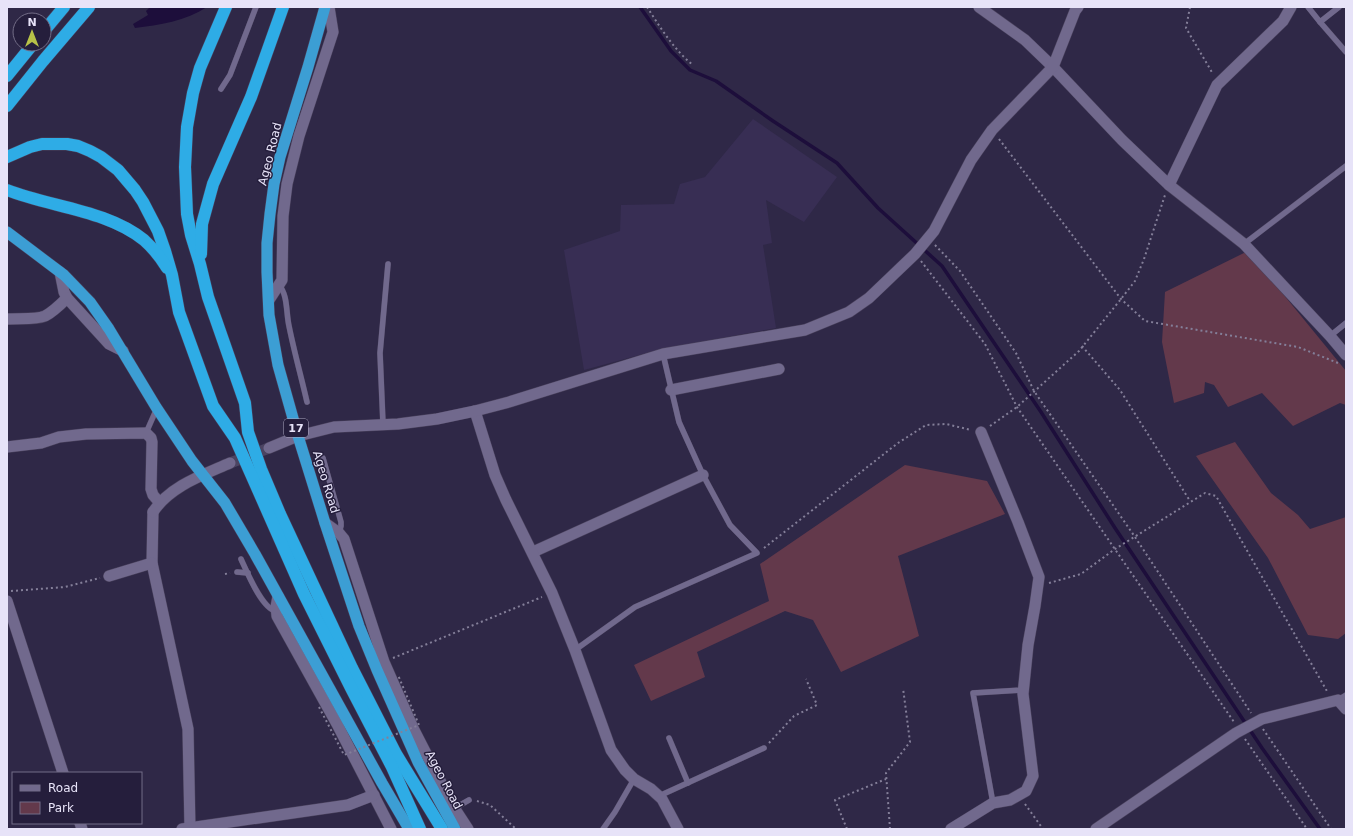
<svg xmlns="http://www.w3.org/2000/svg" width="1353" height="836" font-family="'DejaVu Sans',sans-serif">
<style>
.built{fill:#382e54}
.green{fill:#63394b}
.water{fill:#1d0e3b}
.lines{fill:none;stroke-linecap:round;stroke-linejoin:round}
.stream{stroke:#1d0e3b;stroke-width:3.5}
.tertiary-tunnel{stroke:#4b4462;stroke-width:11;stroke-dasharray:11 5.5;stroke-linecap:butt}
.service-casing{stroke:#4a425d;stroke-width:6}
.minor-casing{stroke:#4a425d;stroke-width:12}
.tertiary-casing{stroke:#4a425d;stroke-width:12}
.trunk-casing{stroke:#4a425d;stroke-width:12}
.motorway-casing{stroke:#4a425d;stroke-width:13}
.path{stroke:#847f99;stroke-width:2;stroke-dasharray:2 3;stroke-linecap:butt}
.service{stroke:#71698d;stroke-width:5.5}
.minor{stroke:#71698d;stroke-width:11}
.tertiary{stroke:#71698d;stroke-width:11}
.trunk{stroke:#3c9ed4;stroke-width:11}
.motorway{stroke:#2eace6;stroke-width:12}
.path-bridge{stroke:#847f99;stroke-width:2;stroke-dasharray:2 3;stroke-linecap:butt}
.labels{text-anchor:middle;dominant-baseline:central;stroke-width:3;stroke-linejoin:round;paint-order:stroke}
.shield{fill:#251e3c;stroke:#ada8c0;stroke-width:1}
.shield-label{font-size:11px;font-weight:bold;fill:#e7e3f8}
.street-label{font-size:12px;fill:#e7e3f8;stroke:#251e3c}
</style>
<rect width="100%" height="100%" fill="#2f2847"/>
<path class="built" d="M753 119 837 177 804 222 766 200 772 243 763 245 776 328 662 349 584 370 564 250 620 231 621 205 674 204 680 184 705 177Z"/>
<g class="green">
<path d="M1248 251 1346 371V405L1340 403 1293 426 1262 393 1228 407 1214 385 1205 382 1204 393 1174 403 1162 342 1165 292Z"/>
<path d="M1235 442 1271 493 1298 515 1310 529 1346 517V633L1338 639 1308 635 1268 558 1196 456Z"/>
<path d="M905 465 987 481 1005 514 898 556 919 636 841 672 813 620 785 611 697 652 705 677 651 701 634 665 769 601 760 564Z"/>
</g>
<path class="water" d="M150 7H207C186 21 159 25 135 28L133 24 148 15 146 11Z"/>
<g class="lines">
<path class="stream" d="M640 7 671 51 690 70 716 81 773 121 837 163 878 208 942 266 1041 412 1115 528 1262 748 1320 829"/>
<path class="tertiary-tunnel" d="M230 463 269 448"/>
<defs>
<g id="service">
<path d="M1308 7 1320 22 1339 7"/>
<path d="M1320 22 1346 52"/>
<path d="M221 89 230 75 256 7"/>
<path d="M1244 244 1346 166"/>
<path d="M279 285C288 295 286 313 289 326 294 351 301 376 307 402"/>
<path d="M1330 336 1346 323"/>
<path d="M383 424 380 353 388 264"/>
<path d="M146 433 157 408"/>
<path d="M323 458 341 522V526L339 533"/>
<path d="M241 559C247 572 262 609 276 611"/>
<path d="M237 572 248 573"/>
<path d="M575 650 635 607 757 553 730 525 703 475 679 422 663 354"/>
<path d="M1338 700 1346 695"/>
<path d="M669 738 688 783"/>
<path d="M659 796 764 748"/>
<path d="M993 803 973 693 1024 690"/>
<path d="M455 808 469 800"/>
<path d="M603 829 615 812 634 779"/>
</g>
<g id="minor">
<path d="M979 7 1025 40 1053 67 1122 140 1169 185 1244 244 1330 336 1346 355"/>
<path d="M1169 185 1217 85 1283 21 1291 7"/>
<path d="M60 272 64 292 67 298 109 344 123 351"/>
<path d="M269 300 282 280 283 216 287 184 299 136 333 32 329 7"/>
<path d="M7 319C18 318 36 320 45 316 53 312 61 304 67 298"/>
<path d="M671 390 779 369"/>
<path d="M7 447 41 443 59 437 86 434 146 433 151 438 152 442 151 489 153 495 159 502"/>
<path d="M153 512 152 563 188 729 190 829"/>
<path d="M325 523 339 533 344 539 384 662 413 728 453 806 468 829"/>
<path d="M533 552 703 475"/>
<path d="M109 576 152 563"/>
<path d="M278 596 276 607 277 616 337 724 391 829"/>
<path d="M7 601 63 773"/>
<path d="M80 823 82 829"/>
<path d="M182 829 348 805 374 795"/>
<path d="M951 829 993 803 1010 800 1026 791 1033 776 1023 694 1028 645 1035 606 1039 577 1018 522 981 432"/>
<path d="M1096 829 1236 733 1262 719 1338 700 1346 709"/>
</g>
<g id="tertiary">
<path d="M475 411 495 475 506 500 552 593 575 650 611 750 625 770 634 779 651 789 662 799 678 829"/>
<path d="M269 448 298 436 334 427 398 424 437 419 475 411 509 402 663 354 805 330 849 312 869 298 915 254 934 231 971 160 992 130 1053 67 1075 11 1078 7"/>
<path d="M153 512C170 486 203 475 230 463"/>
</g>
<g id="trunk">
<path d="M325 7 308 67 280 157 274 184 270 214 267 243V272L269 315 278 365 298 436 325 523 359 626 377 670 418 762 455 829"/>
<path d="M7 232 64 275 90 302 109 329 156 407 192 461 225 503 255 554 382 783 409 829"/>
</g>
<g id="motorway">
<path d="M226 7 200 68 193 93 187 127 185 167 187 214 191 235 200 264 208 297 245 403 248 432 261 469 280 514 352 668 396 754 442 829"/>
<path d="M44 31 64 7"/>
<path d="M7 76 33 44"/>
<path d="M7 106 43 61 89 7"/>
<path d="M7 157 30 147 42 144H67L78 146 90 151 101 157 118 170 135 190 143 202 158 231 165 251 172 275 179 312 213 406 235 438 304 594 351 688 392 767 420 829"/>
<path d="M7 190C50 207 107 210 144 240 153 248 161 258 167 268"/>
<path d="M201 254 202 224 213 184 251 97 283 7"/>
</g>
</defs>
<use href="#service" class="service-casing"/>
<use href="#minor" class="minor-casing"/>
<use href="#tertiary" class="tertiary-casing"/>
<use href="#trunk" class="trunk-casing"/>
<use href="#motorway" class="motorway-casing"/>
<g class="path">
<path d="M647 7C660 27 674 50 693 65"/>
<path d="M1190 7 1186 28 1213 74"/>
<path d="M999 139 1121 299 1145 321 1298 347 1338 363"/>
<path d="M935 245 960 271 1016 353 1034 391 1135 537 1251 713"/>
<path d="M921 261 985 344 1017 407 1234 722"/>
<path d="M1082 346 1120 390 1190 501"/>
<path d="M990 426 1017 407 1079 351 1121 299 1135 281 1144 259 1165 195"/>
<path d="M764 548 898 443 926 425 946 424 971 430"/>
<path d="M225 574 230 573"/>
<path d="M1049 583 1081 574 1115 549 1205 493 1216 496 1328 693"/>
<path d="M11 591 65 587 100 578"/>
<path d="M393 658 542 597"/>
<path d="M1263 729 1331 829"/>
<path d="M1245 739 1307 829"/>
<path d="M769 743 794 716 817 705 806 679"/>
<path d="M477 801 490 805 516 829"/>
<path d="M1025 804 1043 829"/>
<path d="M847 829 835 800 886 779"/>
<path d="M890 829 886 773 910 742 903 688"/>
</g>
<use href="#service" class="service"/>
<use href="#minor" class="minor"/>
<use href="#tertiary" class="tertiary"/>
<use href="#trunk" class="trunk"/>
<use href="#motorway" class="motorway"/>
<path class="path-bridge" d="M319 707 344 755 419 725 398 675"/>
</g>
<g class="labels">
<rect class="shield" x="284" y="419" width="24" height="18" rx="3"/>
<g class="shield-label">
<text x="296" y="428">17</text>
</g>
<g class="street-label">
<text transform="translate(270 154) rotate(-76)">Ageo Road</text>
<text transform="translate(326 482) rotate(73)">Ageo Road</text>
<text transform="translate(444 780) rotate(62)">Ageo Road</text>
</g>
</g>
<rect width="1353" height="836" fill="none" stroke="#e7e3f8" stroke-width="16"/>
<rect x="12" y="772" width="130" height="52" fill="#251e3c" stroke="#736d87"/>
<rect x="20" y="785" width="20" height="6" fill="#71698d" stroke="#736d87"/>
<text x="48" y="792" font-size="12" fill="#e7e3f8">Road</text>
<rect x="20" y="802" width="20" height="12" fill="#63394b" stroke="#736d87"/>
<text x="48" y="812" font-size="12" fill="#e7e3f8">Park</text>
<g transform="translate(32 32)"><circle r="19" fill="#251e3c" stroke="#736d87"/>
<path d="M0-3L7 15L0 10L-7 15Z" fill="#b7c148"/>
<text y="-6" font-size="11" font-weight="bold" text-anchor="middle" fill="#e7e3f8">N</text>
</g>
</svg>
